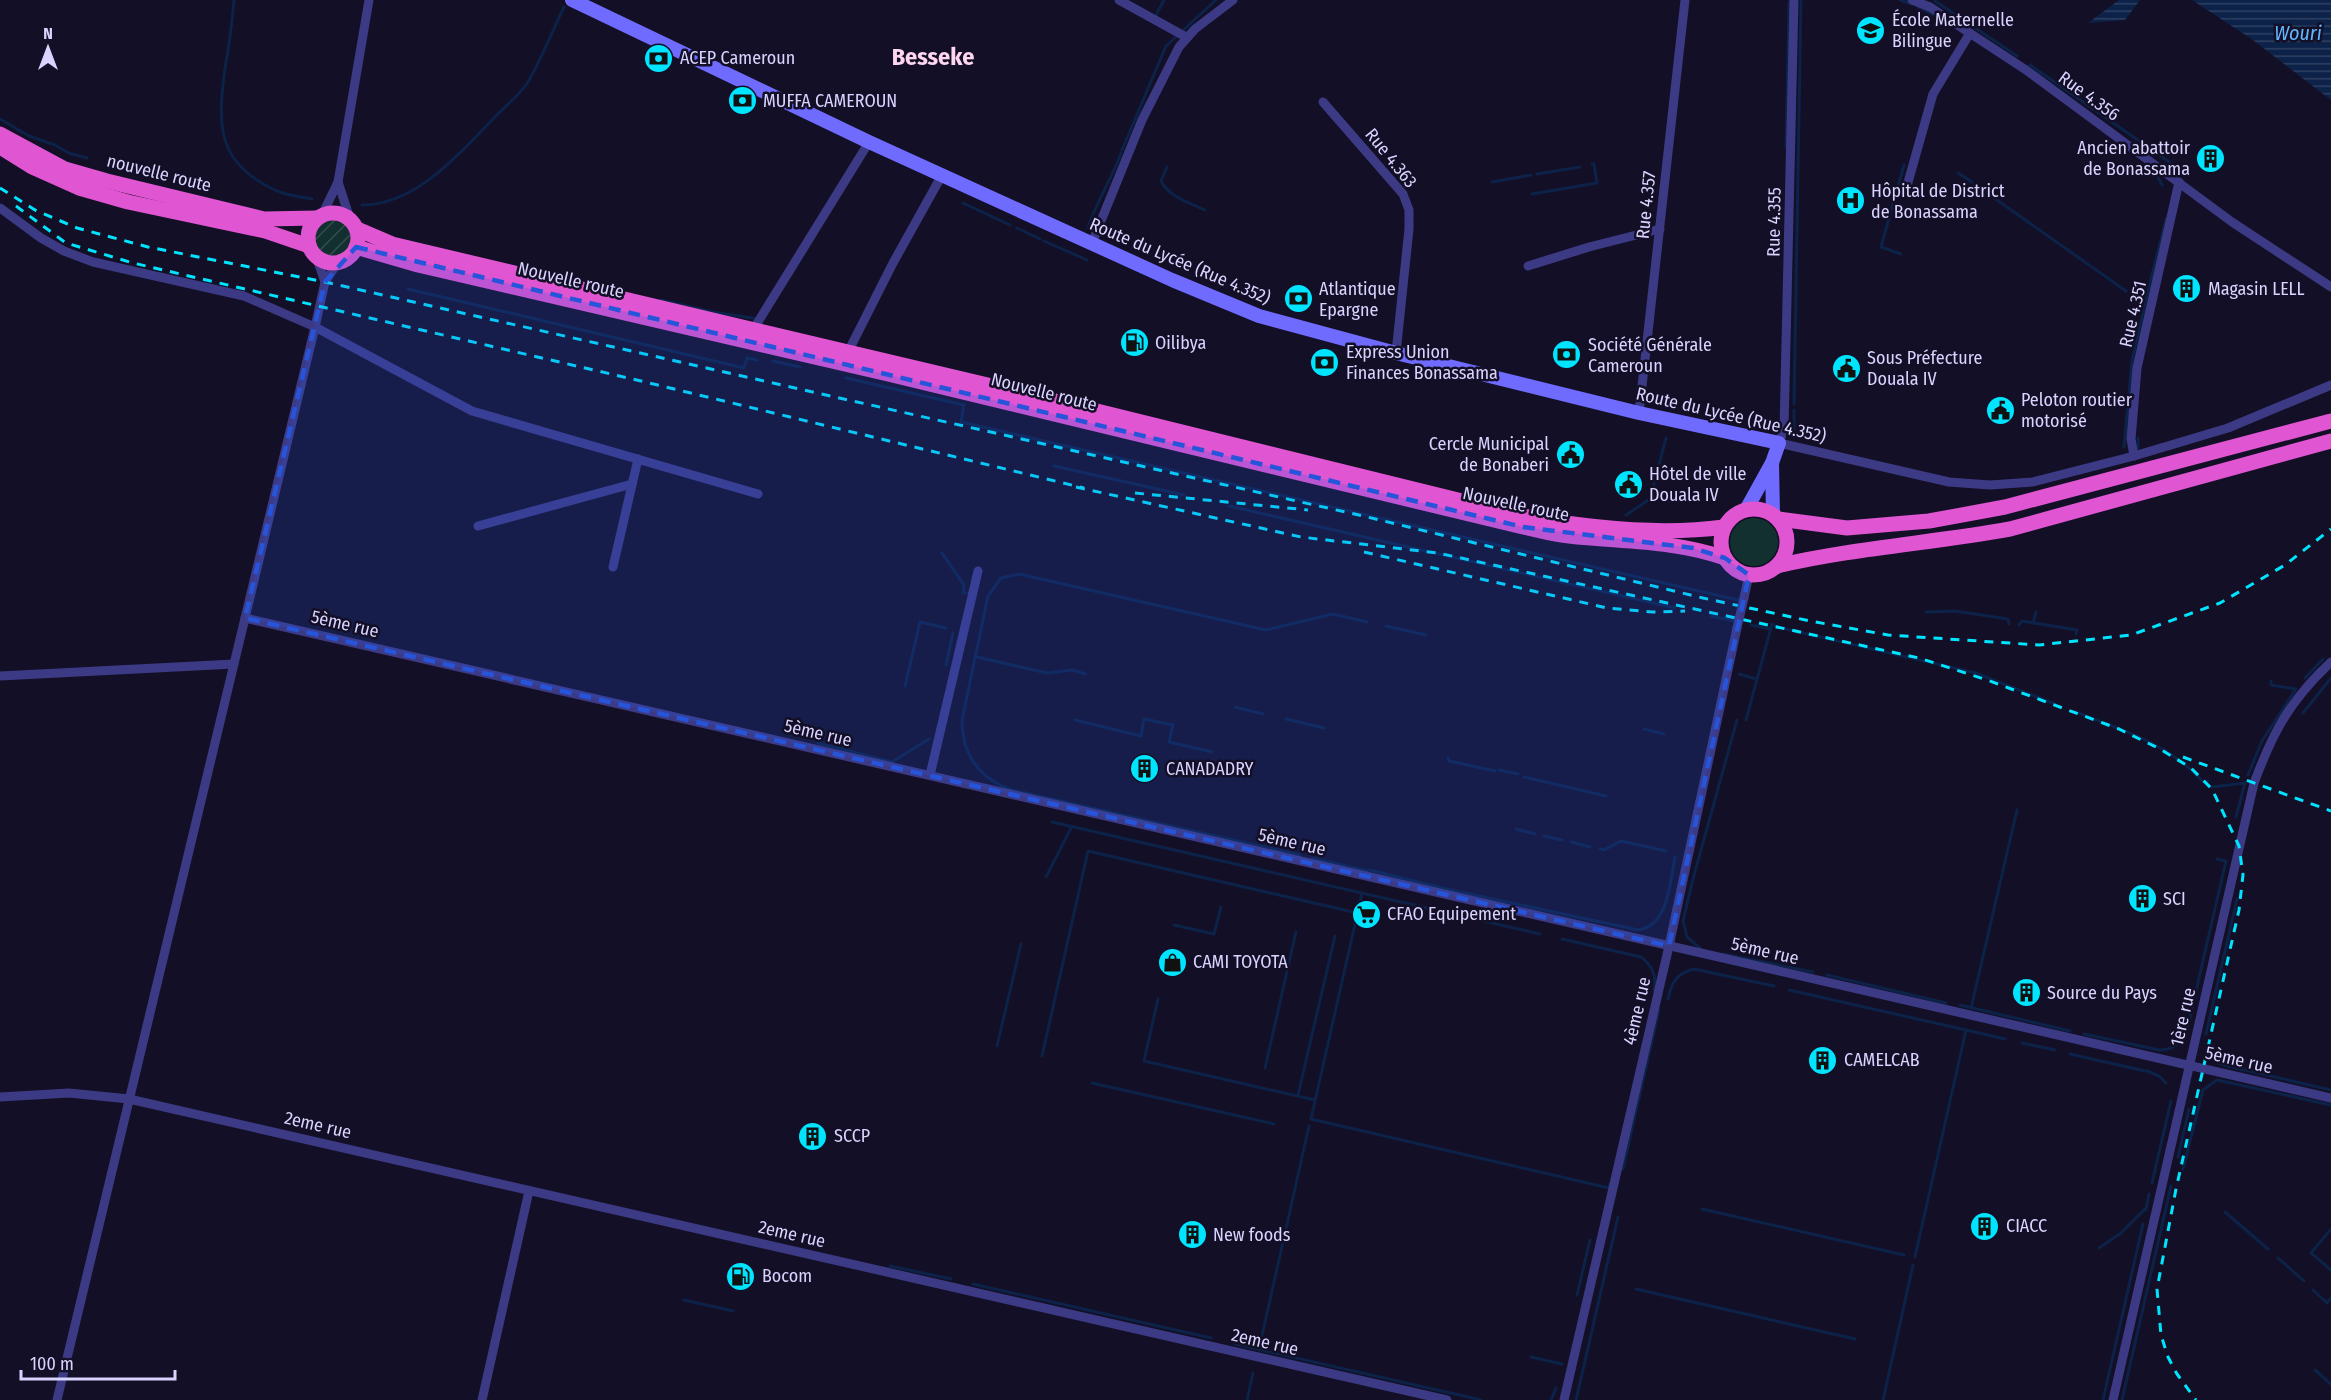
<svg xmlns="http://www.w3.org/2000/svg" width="2331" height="1400" font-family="'Fira Sans Condensed',sans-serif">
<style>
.park{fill:#12302f}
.garden{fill:url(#garden-furrows)}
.water{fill:url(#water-rules)}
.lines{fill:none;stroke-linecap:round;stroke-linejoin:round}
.stream{stroke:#0c2248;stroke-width:3}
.minor{stroke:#3d3a85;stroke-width:9}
.secondary{stroke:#6f6bff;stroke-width:14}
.trunk{stroke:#e055d1;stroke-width:15}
.rail{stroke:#00e5ff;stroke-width:3;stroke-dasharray:9 8;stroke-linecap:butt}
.minor-bridge{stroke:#3d3a85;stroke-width:9}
.marked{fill:#2655da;fill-opacity:0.2;stroke:#2655da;stroke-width:4.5;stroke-dasharray:12 8;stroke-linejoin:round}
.labels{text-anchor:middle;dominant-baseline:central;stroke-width:5;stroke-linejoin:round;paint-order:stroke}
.poi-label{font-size:18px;fill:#d9d4ff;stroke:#130f26;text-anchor:start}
.street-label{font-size:18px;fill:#d9d4ff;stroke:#130f26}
.water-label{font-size:20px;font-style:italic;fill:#62b6ff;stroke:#130f26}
.district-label{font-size:24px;font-weight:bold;fill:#ffd6f0;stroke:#130f26}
</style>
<defs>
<pattern id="garden-furrows" width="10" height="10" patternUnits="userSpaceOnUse" patternTransform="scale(1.5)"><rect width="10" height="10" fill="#12302f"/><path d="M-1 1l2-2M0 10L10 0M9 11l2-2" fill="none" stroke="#344d4e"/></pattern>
<pattern id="water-rules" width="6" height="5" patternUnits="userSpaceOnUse" patternTransform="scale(1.5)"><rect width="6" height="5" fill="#0c2248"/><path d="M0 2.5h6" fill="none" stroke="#2f4163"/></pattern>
</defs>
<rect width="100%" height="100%" fill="#130f26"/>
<circle class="park" cx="1754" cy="542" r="24"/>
<circle class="garden" cx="333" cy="237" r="21"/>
<g class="water">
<path d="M2119 0H2140L2125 20 2088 23Z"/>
<path d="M2192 0H2331V100L2253 40Z"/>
</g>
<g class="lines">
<g class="stream">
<path d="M234 0C232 23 229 46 225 68 217 126 217 164 277 191 287 195 301 197 312 199"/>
<path d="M1900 0 1912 4"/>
<path d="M1935 1 2017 56"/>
<path d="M1918 7 1936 16"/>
<path d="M1155 17 1164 0"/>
<path d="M2030 65 2175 166"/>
<path d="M0 119 29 136 55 145 69 153 87 158"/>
<path d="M1786 147 1789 2"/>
<path d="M1122 150 1166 46 1216 0"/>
<path d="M1167 167 1161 181C1169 197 1190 203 1205 210"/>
<path d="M2153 168 2162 185"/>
<path d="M1958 173 1972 182"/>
<path d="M1537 174 1580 167"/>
<path d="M1492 182 1531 175"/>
<path d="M1977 186 2126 291"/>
<path d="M1532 194 1597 183 1594 164H1592"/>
<path d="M963 203 1010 225"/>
<path d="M362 205C416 205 459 154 493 119 504 107 520 95 528 82 542 58 552 32 564 7"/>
<path d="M1017 228 1040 239"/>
<path d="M1088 228C1096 202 1112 179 1121 153"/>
<path d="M1044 241 1087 260"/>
<path d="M1901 254 1881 247 1904 165"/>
<path d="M408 289 744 368 747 358 757 360"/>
<path d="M661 300 713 312 759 319"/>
<path d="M2144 307 2166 219"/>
<path d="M773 361 800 367"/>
<path d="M846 378 964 405 961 422 1738 600"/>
<path d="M1794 404 1801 0"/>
<path d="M1794 410V435"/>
<path d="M2138 438V448"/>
<path d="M2124 447 2132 361 2144 309"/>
<path d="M1054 466 1184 495"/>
<path d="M1229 506 1675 608"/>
<path d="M1626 515 1650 499 1666 438"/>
<path d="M942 553 964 585 963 593H966"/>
<path d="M1926 612 1955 611 2008 619 2009 624"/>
<path d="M1711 616 1734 621"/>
<path d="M2033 623 2036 612"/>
<path d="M1772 624 1777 627 1976 673 2055 704"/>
<path d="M1751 625 1770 629"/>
<path d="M2019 625 2022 621 2077 630 2076 634"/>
<path d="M1386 626 1426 635"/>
<path d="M977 657 1047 673 1073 670 1085 674"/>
<path d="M946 665 953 633"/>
<path d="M1739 674 1756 679"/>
<path d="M2305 678 2323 659"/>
<path d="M905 686 920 622 946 628"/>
<path d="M1235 707 1263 714"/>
<path d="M2076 712C2122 730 2170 744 2203 782L2208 781"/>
<path d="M2303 713 2331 678"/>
<path d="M1286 719 1324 728"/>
<path d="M1075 720 1141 736 1144 719 1173 725 1169 742 1212 752"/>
<path d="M1746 720 1772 624"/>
<path d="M1644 729 1664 734"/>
<path d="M818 743 892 762 929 739"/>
<path d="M1448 758 1449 761 1495 771"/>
<path d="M1499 770 1518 774"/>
<path d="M2248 775 2262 741 2296 689 2271 685V681"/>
<path d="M1524 777 1606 796"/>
<path d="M2212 787 2245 783 2236 817"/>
<path d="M1052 822 1471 918"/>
<path d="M1516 829 1535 834"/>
<path d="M1544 836 1562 840"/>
<path d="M1571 842 1590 847"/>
<path d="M1600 849 1604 850 1621 841 1666 851"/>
<path d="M1300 855 1012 790C980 779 962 755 962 720L988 596 1001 578 1019 574 1266 630 1333 614 1367 622"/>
<path d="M1312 858 1368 871"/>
<path d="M1370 870 1446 889 1638 930C1669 926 1670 881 1675 857"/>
<path d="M1046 877 1072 826"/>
<path d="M1362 893 1311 1119 1609 1188 1610 1184"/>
<path d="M1479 920 1540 934"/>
<path d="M1174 925 1214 934 1221 907"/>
<path d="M1562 939 1641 957C1653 966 1657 976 1654 990"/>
<path d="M1701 949 1687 937 1683 921 1693 879 1737 720"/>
<path d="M1723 954 1813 972"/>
<path d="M1827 975 1946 1003"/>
<path d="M1789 990 1966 1030"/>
<path d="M1158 999 1144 1061 1315 1100"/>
<path d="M1668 999C1671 983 1677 973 1694 969L1774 986"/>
<path d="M1960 1005 2070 1031"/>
<path d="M1971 1008 2017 810"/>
<path d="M2084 1034 2159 1050C2173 1050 2182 1043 2187 1030L2226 861 2217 859"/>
<path d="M2206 1034 2237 899"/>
<path d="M2022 1043 2055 1050"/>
<path d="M997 1046 1021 944"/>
<path d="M2070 1054 2145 1071"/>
<path d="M2211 1055 2219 1063 2227 1066 2331 1090"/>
<path d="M1042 1056 1088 851 1353 912"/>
<path d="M1265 1068 1296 932"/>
<path d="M2147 1071 2159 1076 2166 1083"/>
<path d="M1092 1083 1274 1124"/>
<path d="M1298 1095 1335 936"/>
<path d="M2178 1157 2189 1109"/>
<path d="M1623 1169 1659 1010"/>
<path d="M2183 1169 2203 1090 2217 1080 2331 1105"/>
<path d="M2152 1183 2171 1101"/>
<path d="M1702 1209 1904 1255"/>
<path d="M2146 1210 2149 1194"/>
<path d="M2225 1212 2268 1249"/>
<path d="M2331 1229 2311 1253 2331 1270"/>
<path d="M2099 1248 2121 1233 2146 1208"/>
<path d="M1915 1257 1966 1030 2005 1039"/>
<path d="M2278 1258 2304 1281"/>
<path d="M890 1266 951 1279"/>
<path d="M973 1284 1211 1338"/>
<path d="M1636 1289 1855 1339"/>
<path d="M2313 1290 2327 1303 2331 1298"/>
<path d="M1577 1295 1590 1240"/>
<path d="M684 1300 733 1311"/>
<path d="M1235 1344 1481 1400"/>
<path d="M1259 1349 1309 1126"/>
<path d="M1531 1357 1562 1364"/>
<path d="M2315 1370 2331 1384"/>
<path d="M1247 1400 1253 1373"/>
<path d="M1551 1400 1556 1388"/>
<path d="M1576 1400 1618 1217"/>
<path d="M1883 1400 1913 1265"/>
<path d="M2103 1400 2143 1224"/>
<path d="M2122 1400 2171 1186"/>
</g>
<g class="minor">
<path d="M1119 0 1186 37"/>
<path d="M1794 0 1784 429 1779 443 1949 482 1990 485 2033 482 2134 456 2228 428 2331 385"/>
<path d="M1912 0 1930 7 2026 70 2232 222 2331 287"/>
<path d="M1323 102 1403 194 1409 210V229L1396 353"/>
<path d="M338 182 350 219"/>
<path d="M1905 193 1933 94 1970 33"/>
<path d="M0 208 41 238 64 251 93 262 244 296 315 327 325 282 338 262"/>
<path d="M322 215 338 182 369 0"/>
<path d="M1092 243 1142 120 1179 47 1195 29 1233 0"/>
<path d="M316 256 325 282"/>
<path d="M1528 266 1589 247 1660 229"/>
<path d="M753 330 869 142"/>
<path d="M848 352 893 263 942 175"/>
<path d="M1639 413 1685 0"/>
<path d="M2134 456 2131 439 2137 368 2179 182"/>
<path d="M478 526 632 484"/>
<path d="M613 567 638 459"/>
<path d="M1744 598 1749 575"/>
<path d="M245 618 2331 1098"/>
<path d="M0 676 234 664"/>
<path d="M930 775 978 571"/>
<path d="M0 1097 69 1093 129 1099 1447 1400"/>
<path d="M57 1400 315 327 472 411 758 494"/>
<path d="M482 1400 529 1191"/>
<path d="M1564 1400 1669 946 1737 628"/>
<path d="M2113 1400 2254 783C2273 732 2290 700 2331 662"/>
</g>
<g class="secondary">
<path d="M572 0 869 142 1172 280 1259 316 1396 353 1639 413 1779 443 1772 463 1746 510"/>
<path d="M1772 463 1773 515"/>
</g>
<g class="trunk">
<path d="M0 134 65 169 107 181 264 219 317 218"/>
<path d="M0 147 32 167 79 188 128 202 265 231 309 246"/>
<circle cx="333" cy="238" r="25"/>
<path d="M357 229 392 244 1097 411 1523 516C1588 528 1658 536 1724 527"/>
<path d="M356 247 418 265 888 374 1523 527C1538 530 1553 535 1569 536 1622 542 1673 540 1725 558"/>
<circle cx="1754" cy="542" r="33"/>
<path d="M1778 519 1847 528 1929 521 2005 507 2331 421"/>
<path d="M1777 566C1854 548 1933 543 2010 529L2331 441"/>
</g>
<g class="rail">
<path d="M0 188 35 210 77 228 148 247 325 282 1363 516 1703 598 1810 621 1888 635 2039 645 2131 635 2220 603 2285 565 2331 529"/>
<path d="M16 206 66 243 133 263 641 381 1084 488"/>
<path d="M1076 487 1301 537 1438 553 1919 658 1987 680 2119 729 2160 749 2191 768 2212 789 2239 846 2243 875 2239 910 2176 1189 2157 1289 2161 1335 2168 1357 2177 1374 2196 1400"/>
<path d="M1135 493 1308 510"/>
<path d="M1364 552 1607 608 1652 612 1685 611"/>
<path d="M2183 757 2331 811"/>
</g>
<path class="minor-bridge" d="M1737 628 1744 598"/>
</g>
<path class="marked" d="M356 247 1523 527 1693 548 1725 558 1749 575 1669 946 245 618 325 282Z"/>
<defs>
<symbol id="school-disc" viewBox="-11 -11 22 22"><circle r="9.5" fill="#00e5ff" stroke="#130f26"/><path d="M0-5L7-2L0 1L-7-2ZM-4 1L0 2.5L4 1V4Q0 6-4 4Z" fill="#111"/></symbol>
<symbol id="bank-disc" viewBox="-11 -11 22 22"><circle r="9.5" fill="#00e5ff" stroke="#130f26"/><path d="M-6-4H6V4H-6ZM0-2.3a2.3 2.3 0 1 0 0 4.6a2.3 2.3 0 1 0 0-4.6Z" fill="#111"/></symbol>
<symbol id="building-disc" viewBox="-11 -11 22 22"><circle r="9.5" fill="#00e5ff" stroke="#130f26"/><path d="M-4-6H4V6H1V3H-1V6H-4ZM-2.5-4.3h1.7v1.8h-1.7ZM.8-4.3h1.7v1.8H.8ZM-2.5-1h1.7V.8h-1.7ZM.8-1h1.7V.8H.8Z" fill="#111"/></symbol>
<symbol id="hospital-disc" viewBox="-11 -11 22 22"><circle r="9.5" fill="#00e5ff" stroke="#130f26"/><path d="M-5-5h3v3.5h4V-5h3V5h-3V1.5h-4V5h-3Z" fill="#111"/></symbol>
<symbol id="fuel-disc" viewBox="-11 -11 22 22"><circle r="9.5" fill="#00e5ff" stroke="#130f26"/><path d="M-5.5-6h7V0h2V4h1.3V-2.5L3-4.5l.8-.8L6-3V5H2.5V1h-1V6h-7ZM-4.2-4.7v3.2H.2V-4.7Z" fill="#111"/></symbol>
<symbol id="civic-disc" viewBox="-11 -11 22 22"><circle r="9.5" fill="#00e5ff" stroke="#130f26"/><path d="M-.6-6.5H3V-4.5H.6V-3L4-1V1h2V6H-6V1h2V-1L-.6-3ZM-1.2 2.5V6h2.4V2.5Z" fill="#111"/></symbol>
<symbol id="supermarket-disc" viewBox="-11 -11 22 22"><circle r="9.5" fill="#00e5ff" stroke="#130f26"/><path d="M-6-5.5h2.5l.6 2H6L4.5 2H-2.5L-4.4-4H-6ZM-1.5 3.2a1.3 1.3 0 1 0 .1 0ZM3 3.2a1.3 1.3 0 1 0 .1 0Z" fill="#111"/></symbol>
<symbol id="shop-disc" viewBox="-11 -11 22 22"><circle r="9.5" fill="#00e5ff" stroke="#130f26"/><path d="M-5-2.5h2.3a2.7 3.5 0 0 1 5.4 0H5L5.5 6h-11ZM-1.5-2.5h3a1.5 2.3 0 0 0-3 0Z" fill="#111"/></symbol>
</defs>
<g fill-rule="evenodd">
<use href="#school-disc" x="1854" y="14" width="33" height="33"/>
<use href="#bank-disc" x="642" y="42" width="33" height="33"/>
<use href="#bank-disc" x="726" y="84" width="33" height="33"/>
<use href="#building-disc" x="2194" y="142" width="33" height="33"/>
<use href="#hospital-disc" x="1834" y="184" width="33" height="33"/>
<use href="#building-disc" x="2170" y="272" width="33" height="33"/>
<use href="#bank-disc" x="1282" y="282" width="33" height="33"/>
<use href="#fuel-disc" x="1118" y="326" width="33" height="33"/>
<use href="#bank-disc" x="1550" y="338" width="33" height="33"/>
<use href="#bank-disc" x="1308" y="346" width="33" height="33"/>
<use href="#civic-disc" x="1830" y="352" width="33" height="33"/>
<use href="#civic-disc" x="1984" y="394" width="33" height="33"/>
<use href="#civic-disc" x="1554" y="438" width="33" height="33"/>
<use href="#civic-disc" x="1612" y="468" width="33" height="33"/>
<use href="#building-disc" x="1128" y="752" width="33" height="33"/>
<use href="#building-disc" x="2126" y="882" width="33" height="33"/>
<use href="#supermarket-disc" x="1350" y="898" width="33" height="33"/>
<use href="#shop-disc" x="1156" y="946" width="33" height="33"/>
<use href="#building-disc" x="2010" y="976" width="33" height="33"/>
<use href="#building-disc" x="1806" y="1044" width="33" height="33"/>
<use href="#building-disc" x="796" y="1120" width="33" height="33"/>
<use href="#building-disc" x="1968" y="1210" width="33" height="33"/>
<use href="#building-disc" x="1176" y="1218" width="33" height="33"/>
<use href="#fuel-disc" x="724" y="1260" width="33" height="33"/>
</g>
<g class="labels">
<g class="poi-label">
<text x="1892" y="20">École Maternelle<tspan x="1892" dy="21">Bilingue</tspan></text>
<text x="680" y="58">ACEP Cameroun</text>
<text x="763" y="101">MUFFA CAMEROUN</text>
<text x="2190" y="148" text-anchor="end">Ancien abattoir<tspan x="2190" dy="21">de Bonassama</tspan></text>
<text x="1871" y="191">Hôpital de District<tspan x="1871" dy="21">de Bonassama</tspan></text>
<text x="1319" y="289">Atlantique<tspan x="1319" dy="21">Epargne</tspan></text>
<text x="2208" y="289">Magasin LELL</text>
<text x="1155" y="343">Oilibya</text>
<text x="1588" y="345">Société Générale<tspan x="1588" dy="21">Cameroun</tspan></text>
<text x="1346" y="352">Express Union<tspan x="1346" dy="21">Finances Bonassama</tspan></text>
<text x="1867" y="358">Sous Préfecture<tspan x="1867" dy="21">Douala IV</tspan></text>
<text x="2021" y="400">Peloton routier<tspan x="2021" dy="21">motorisé</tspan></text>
<text x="1549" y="444" text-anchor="end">Cercle Municipal<tspan x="1549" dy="21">de Bonaberi</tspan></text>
<text x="1649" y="474">Hôtel de ville<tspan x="1649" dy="21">Douala IV</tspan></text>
<text x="1166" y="769">CANADADRY</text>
<text x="2163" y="899">SCI</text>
<text x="1387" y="914">CFAO Equipement</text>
<text x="1193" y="962">CAMI TOYOTA</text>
<text x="2047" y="993">Source du Pays</text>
<text x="1844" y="1060">CAMELCAB</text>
<text x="834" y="1136">SCCP</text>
<text x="2006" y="1226">CIACC</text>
<text x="1213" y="1235">New foods</text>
<text x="762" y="1276">Bocom</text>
</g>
<g class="street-label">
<text transform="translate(2089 96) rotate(36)">Rue 4.356</text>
<text transform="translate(1391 158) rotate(51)">Rue 4.363</text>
<text transform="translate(159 173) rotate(14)">nouvelle route</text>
<text transform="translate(1646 205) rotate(-84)">Rue 4.357</text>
<text transform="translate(1774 222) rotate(-89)">Rue 4.355</text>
<text transform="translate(1180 261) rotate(23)">Route du Lycée (Rue 4.352)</text>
<text transform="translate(571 280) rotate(13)">Nouvelle route</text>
<text transform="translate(2133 314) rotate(-77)">Rue 4.351</text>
<text transform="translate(1044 392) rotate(14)">Nouvelle route</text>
<text transform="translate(1731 415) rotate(13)">Route du Lycée (Rue 4.352)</text>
<text transform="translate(1516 504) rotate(12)">Nouvelle route</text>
<text transform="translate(345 624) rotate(13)">5ème rue</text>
<text transform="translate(818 733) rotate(13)">5ème rue</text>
<text transform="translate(1292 842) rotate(13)">5ème rue</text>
<text transform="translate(1765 951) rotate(13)">5ème rue</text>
<text transform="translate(1637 1011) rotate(-77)">4ème rue</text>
<text transform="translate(2183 1017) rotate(-77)">1ère rue</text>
<text transform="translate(2239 1060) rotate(13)">5ème rue</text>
<text transform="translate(318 1125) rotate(13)">2eme rue</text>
<text transform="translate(792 1234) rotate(13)">2eme rue</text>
<text transform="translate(1265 1342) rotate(13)">2eme rue</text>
</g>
<g class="water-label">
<text x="2298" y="33">Wouri</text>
</g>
<g class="district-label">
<text x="933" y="57">Besseke</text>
</g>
</g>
<g transform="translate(48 48)" stroke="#130f26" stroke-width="4.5" paint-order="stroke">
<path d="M0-4.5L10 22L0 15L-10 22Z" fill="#d9d4ff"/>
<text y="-9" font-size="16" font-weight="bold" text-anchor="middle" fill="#d9d4ff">N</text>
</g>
<path d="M21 1370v9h154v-9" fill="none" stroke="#d9d4ff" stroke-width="3"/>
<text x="30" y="1370" font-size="18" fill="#d9d4ff" stroke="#130f26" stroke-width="4.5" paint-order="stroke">100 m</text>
</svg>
